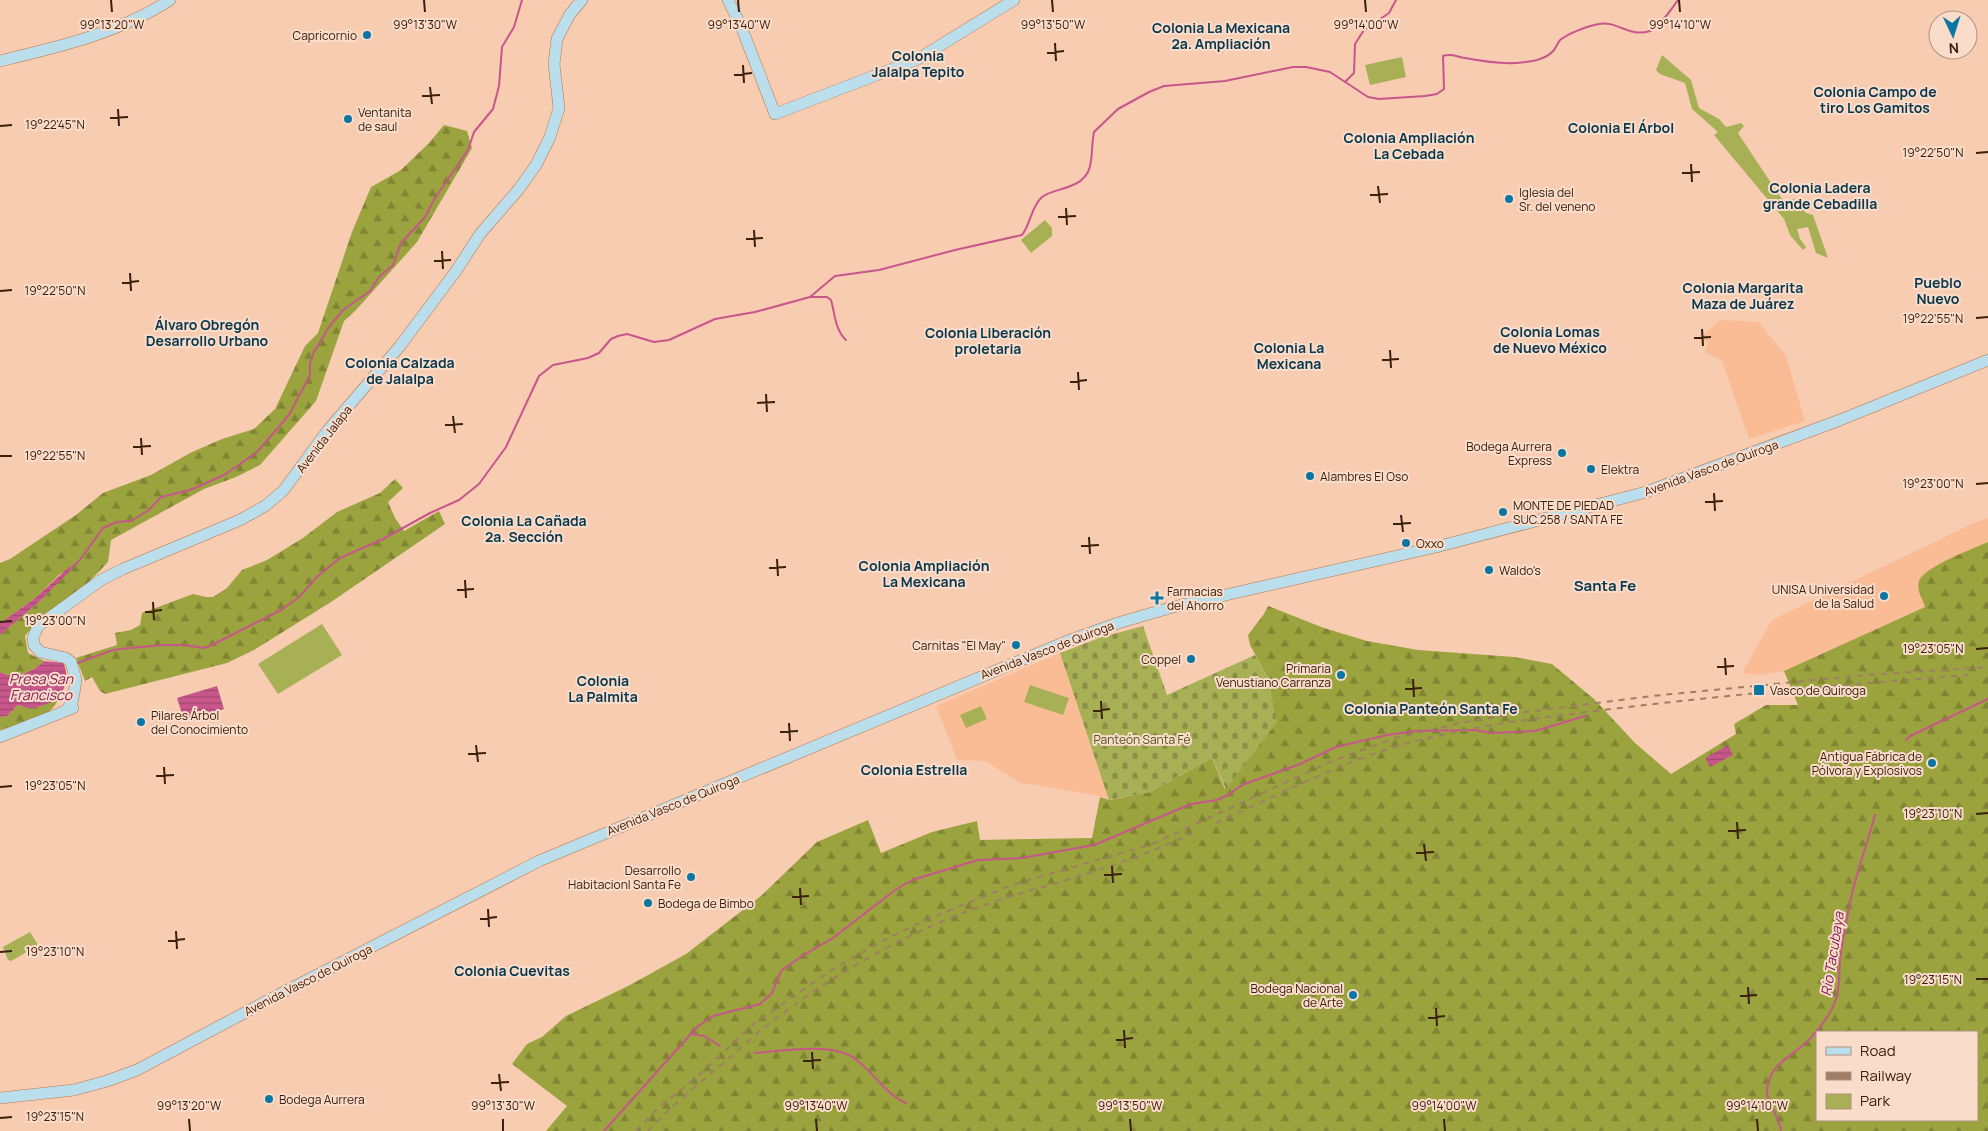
<svg xmlns="http://www.w3.org/2000/svg" width="1988" height="1131" font-family="Manrope,sans-serif">
<style>
.built{fill:#fabc94}
.green{fill:#a8b056}
.forest{fill:url(#forest-firs);fill-rule:evenodd}
.cemetery{fill:url(#cemetery-stones)}
.water{fill:url(#water-rules)}
.lines{fill:none;stroke-linecap:round;stroke-linejoin:round}
.stream{stroke:#c7568b;stroke-width:2}
.secondary-casing{stroke:#b8764a;stroke-width:12}
.secondary{stroke:#bbdeed;stroke-width:11}
.rail{stroke:#a07d65;stroke-width:2;stroke-dasharray:6 6;stroke-linecap:butt}
.ticks{fill:none;stroke:#3b200d;stroke-width:2}
.poi-dot{fill:#0a76a1;stroke:#fadcca;stroke-width:2}
.labels{text-anchor:middle;dominant-baseline:central;stroke-width:4;stroke-linejoin:round;paint-order:stroke}
.poi-label{font-size:12px;fill:#3b200d;stroke:#fadcca;text-anchor:start}
.street-label{font-size:12px;fill:#3b200d;stroke:#fadcca}
.park-label{font-size:12px;fill:#4d511d;stroke:#fadcca}
.neighbourhood-label{font-size:14px;font-weight:bold;fill:#08374c;stroke:#fadcca}
.water-label{font-size:14px;font-style:italic;fill:#851d54;stroke:#fadcca}
.quarter-label{font-size:15px;font-weight:bold;fill:#08374c;stroke:#fadcca}
.ticks-label{font-size:12px;text-anchor:middle;fill:#3b200d;stroke:#fadcca;stroke-width:4;stroke-linejoin:round;paint-order:stroke}
</style>
<defs>
<pattern id="forest-firs" width="22" height="20" patternUnits="userSpaceOnUse" patternTransform="scale(1.25)"><rect width="22" height="20" fill="#9ba33f"/><path d="M5 1l3.5 6h-7zM16 11l3.5 6h-7z" fill="#808433"/></pattern>
<pattern id="cemetery-stones" width="16" height="16" patternUnits="userSpaceOnUse" patternTransform="scale(1.25)"><rect width="16" height="16" fill="#a8b056"/><path d="M2 7V4a2 2 0 0 1 4 0v3zM10 15v-3a2 2 0 0 1 4 0v3z" fill="#8a8f46"/></pattern>
<pattern id="water-rules" width="6" height="5" patternUnits="userSpaceOnUse" patternTransform="scale(1.25)"><rect width="6" height="5" fill="#c7568b"/><path d="M0 2.5h6" fill="none" stroke="#a34770"/></pattern>
</defs>
<rect width="100%" height="100%" fill="#f7ccb1"/>
<g class="built">
<path d="M1720 320 1759 322 1786 356 1805 421 1749 439 1722 361 1705 352 1708 343 1701 337Z"/>
<path d="M1988 518V542L1960 554 1925 607 1784 671 1759 675 1742 673 1772 620 1976 522Z"/>
<path d="M1060 653 1109 798 1037 785 1022 784 985 761 957 760 936 706Z"/>
</g>
<g class="green">
<path d="M1662 55 1691 80 1699 108 1719 119 1726 127 1741 123 1744 126 1738 133C1754 157 1768 179 1784 202L1794 199 1806 213 1813 215 1828 258 1816 253 1808 227 1797 229 1800 239 1806 247 1803 250 1790 235 1784 219 1714 135 1718 132 1692 109 1685 83 1660 74 1656 70Z"/>
<path d="M1402 57 1406 77 1370 85 1365 65Z"/>
<path d="M1045 220 1052 228V236L1031 253 1021 240Z"/>
<path d="M322 624 342 655 278 694 258 664Z"/>
<path d="M1030 685 1069 698 1063 715 1024 702Z"/>
<path d="M981 706 987 719 966 728 960 715Z"/>
<path d="M30 932 37 943V946L11 961 8 960 3 947Z"/>
</g>
<g class="forest">
<path d="M444 125 467 131 472 148 417 242 356 310 344 321 316 401 260 465 236 477 204 489 111 540 108 562 87 584 38 621 25 636 28 653 44 661C33 672 15 680 0 672V635L40 601 72 568 60 574 34 599 0 623V563L10 559 76 515 103 493 151 475 190 453 222 439 254 429 275 409 305 346 318 333 352 232 371 187 401 170 429 143Z"/>
<path d="M395 479 403 488 388 502 395 518 404 531 439 511 445 524 331 602 254 650 227 663 105 694 100 691 92 677 85 681 76 658 117 645 115 633 131 630 140 625 142 613 193 594 206 597H213L227 588 242 570 267 560 303 538 337 512 380 493Z"/>
<path d="M1988 542V1131H546L567 1106 512 1064 527 1044 542 1037 566 1016 630 985 686 954 761 896 817 842 868 820 881 853 932 832 977 821 980 840 1092 838 1100 797 1110 800 1150 792 1212 758 1225 789 1268 678 1250 645 1248 635 1264 614 1268 606 1324 628 1367 641 1418 650 1514 657 1552 664 1594 699 1635 743 1671 774 1736 734 1734 724 1766 705H1798L1784 671 1925 607C1923 599 1916 590 1919 581 1924 567 1974 548 1988 542ZM1817 1032H1977V1120H1817Z"/>
<path d="M59 697C52 720 20 724 0 730V717L7 716 18 705C37 710 41 707 59 697Z"/>
</g>
<path class="cemetery" d="M1143 626 1167 695 1255 655 1268 678 1277 722 1226 789 1212 758 1150 792 1109 800 1060 653 1099 638Z"/>
<g class="water">
<path d="M69 567 72 569 40 601 0 635V623L34 599Z"/>
<path d="M44 661 63 663C69 672 66 689 59 697 54 702 40 707 33 708 29 709 22 706 18 705L7 716 0 717V672C15 680 33 672 44 661Z"/>
<path d="M217 686 224 709 184 720 177 698Z"/>
<path d="M1728 745 1733 755 1710 767 1705 758Z"/>
</g>
<g class="lines">
<g class="stream">
<path d="M1345 82 1354 73 1355 44 1364 30 1389 13 1396 0"/>
<path d="M811 297H827L831 300C835 314 835 330 846 340"/>
<path d="M71 568 79 561 103 528 117 522 131 521 149 510 161 497 190 490 224 475 257 452 289 415 310 375V363L314 352 329 327 343 310 370 291 379 277 393 265 401 243 425 217 435 198 468 150 474 132 493 109 499 86 502 47 514 27 522 0"/>
<path d="M75 664 110 651 119 649 164 645H184L203 648 212 645 281 610 299 597 318 576 340 558 383 539 430 513 459 500 479 484 506 447 539 376 553 365 588 358 599 353 611 339 618 336 627 334 654 342 669 340 715 319 755 312 810 297 835 276 879 270 955 250 1022 235C1031 223 1031 207 1042 197 1048 192 1060 190 1068 187 1098 177 1089 157 1094 132L1118 109 1149 92 1164 86 1225 81 1293 67H1306L1330 72 1368 97 1379 99 1425 96 1437 94 1444 89 1443 56C1452 53 1457 57 1465 58 1481 61 1499 64 1515 63 1528 62 1545 61 1554 50 1556 47 1558 43 1560 40 1569 33 1588 26 1599 24 1616 20 1629 38 1650 31 1659 28 1673 7 1678 0"/>
<path d="M1906 740 1910 736 1988 699"/>
<path d="M691 1034 704 1036 720 1046"/>
<path d="M755 1053C782 1051 831 1042 854 1058 873 1071 884 1093 906 1103"/>
<path d="M604 1131 697 1027 713 1016 760 1004 772 993 781 971 802 956 833 938 895 890 912 880 978 860 1022 858 1094 845 1191 804 1217 800 1228 795 1242 785 1300 764 1336 747 1387 735 1416 731 1474 730 1493 733 1535 731 1585 716"/>
<path d="M1781 1131C1780 1117 1765 1100 1767 1089 1771 1064 1786 1060 1802 1046 1812 1038 1822 1025 1829 1014 1840 998 1839 978 1840 959 1842 942 1846 924 1849 907 1855 876 1867 845 1875 815"/>
</g>
<defs>
<g id="secondary">
<path d="M728 0 741 26 775 114 918 59 1014 0"/>
<path d="M0 61C59 47 119 33 170 0"/>
<path d="M67 710 73 699 76 680 71 662 66 658 40 652 34 645 33 638 38 626 101 580 123 569 240 520 265 506 283 491 328 430 400 346 456 271 480 234 519 189 536 165 550 137 559 108 554 64 557 39 570 14 582 0"/>
<path d="M0 737 73 708"/>
<path d="M0 1098 74 1090 107 1081 137 1070 278 995 539 861 1065 642 1118 623 1173 607 1436 547 1646 492 1840 420 1988 360"/>
</g>
</defs>
<use href="#secondary" class="secondary-casing"/>
<use href="#secondary" class="secondary"/>
<g class="rail">
<path d="M1216 823C1276 796 1335 765 1398 746 1470 725 1546 717 1620 708 1736 694 1852 684 1968 675"/>
<path d="M636 1131 659 1107 697 1077 755 1023 833 969 875 945 921 922 1012 885 1152 844 1330 762 1395 738 1465 722 1526 712 1652 696 1866 675 1988 667"/>
<path d="M648 1131C670 1107 696 1086 721 1065 736 1053 749 1039 764 1028 827 978 898 937 973 909 1003 898 1033 890 1063 881 1107 868 1150 853 1191 834"/>
</g>
</g>
<path class="ticks" d="M111 0 112 12M424 0 425 12M738 0 739 12M1052 0 1053 12M1365 0 1366 12M1679 0 1680 12M1055 43 1056 61M1047 53 1064 51M743 65 744 83M734 75 752 73M430 87 432 104M422 96 440 95M118 109 119 126M110 118 128 117M0 126 12 125M1976 153 1988 152M1691 164 1692 182M1682 173 1700 172M1378 186 1380 203M1370 195 1388 194M1066 208 1067 225M1058 217 1076 216M754 230 755 247M746 239 763 238M442 251 443 269M434 261 451 260M130 273 131 291M122 283 139 281M0 291 12 290M1976 318 1988 317M1702 329 1703 346M1694 338 1711 337M1390 350 1391 368M1382 360 1399 359M1078 372 1079 390M1070 382 1087 380M766 394 767 412M757 403 775 402M453 416 455 433M445 425 463 424M141 438 142 455M133 447 151 446M0 456H12M1976 484 1988 483M1714 493 1715 511M1705 502 1723 501M1401 515 1403 532M1393 524 1411 523M1089 537 1090 554M1081 546 1099 545M777 559 778 576M769 568 786 567M465 580 466 598M457 590 474 589M153 602 154 620M145 612 162 610M0 622 12 621M1976 649 1988 648M1725 658 1726 675M1717 667 1734 666M1413 679 1414 697M1405 689 1422 688M1101 701 1102 719M1093 711 1110 709M789 723 790 741M780 732 798 731M476 745 478 762M468 754 486 753M164 767 165 784M156 776 174 775M0 787 12 786M1976 814 1988 813M1737 822 1738 839M1728 831 1746 830M1424 844 1426 861M1416 853 1434 852M1112 866 1113 883M1104 875 1122 874M800 888 801 905M792 897 809 896M488 909 489 927M480 919 497 917M176 931 177 949M168 941 185 939M0 952 12 951M1976 979H1988M1748 987 1749 1004M1740 996 1757 995M1436 1008 1437 1026M1428 1018 1445 1016M1124 1030 1125 1048M1116 1040 1133 1038M812 1052 813 1069M803 1061 821 1060M499 1074 501 1091M491 1083 509 1082M0 1118 12 1117M189 1119 190 1131M503 1119V1131M816 1119 817 1131M1130 1119 1131 1131M1444 1119 1445 1131M1757 1119 1758 1131"/>
<g class="poi-dot">
<circle cx="367" cy="35" r="5"/>
<circle cx="348" cy="119" r="5"/>
<circle cx="1509" cy="199" r="5"/>
<circle cx="1562" cy="453" r="5"/>
<circle cx="1591" cy="469" r="5"/>
<circle cx="1310" cy="476" r="5"/>
<circle cx="1503" cy="512" r="5"/>
<circle cx="1406" cy="543" r="5"/>
<circle cx="1489" cy="570" r="5"/>
<circle cx="1884" cy="596" r="5"/>
<path d="M1154.5 590.5h5v5h5v5h-5v5h-5v-5h-5v-5h5z"/>
<circle cx="1016" cy="645" r="5"/>
<circle cx="1191" cy="659" r="5"/>
<circle cx="1341" cy="675" r="5"/>
<rect x="1753" y="684" width="12" height="12" rx="2.5"/>
<circle cx="141" cy="722" r="5"/>
<circle cx="1932" cy="763" r="5"/>
<circle cx="691" cy="877" r="5"/>
<circle cx="648" cy="903" r="5"/>
<circle cx="1353" cy="995" r="5"/>
<circle cx="269" cy="1099" r="5"/>
</g>
<g class="labels">
<g class="poi-label">
<text x="357" y="35" text-anchor="end">Capricornio</text>
<text x="358" y="112">Ventanita<tspan x="358" dy="14">de saul</tspan></text>
<text x="1519" y="192">Iglesia del<tspan x="1519" dy="14">Sr. del veneno</tspan></text>
<text x="1552" y="446" text-anchor="end">Bodega Aurrera<tspan x="1552" dy="14">Express</tspan></text>
<text x="1601" y="469">Elektra</text>
<text x="1320" y="476">Alambres El Oso</text>
<text x="1513" y="505">MONTE DE PIEDAD<tspan x="1513" dy="14">SUC.258 / SANTA FE</tspan></text>
<text x="1416" y="543">Oxxo</text>
<text x="1499" y="570">Waldo's</text>
<text x="1874" y="589" text-anchor="end">UNISA Universidad<tspan x="1874" dy="14">de la Salud</tspan></text>
<text x="1167" y="591">Farmacias<tspan x="1167" dy="14">del Ahorro</tspan></text>
<text x="1006" y="645" text-anchor="end">Carnitas "El May"</text>
<text x="1181" y="659" text-anchor="end">Coppel</text>
<text x="1331" y="668" text-anchor="end">Primaria<tspan x="1331" dy="14">Venustiano Carranza</tspan></text>
<text x="1770" y="690">Vasco de Quiroga</text>
<text x="151" y="715">Pilares Árbol<tspan x="151" dy="14">del Conocimiento</tspan></text>
<text x="1922" y="756" text-anchor="end">Antigua Fábrica de<tspan x="1922" dy="14">Pólvora y Explosivos</tspan></text>
<text x="681" y="870" text-anchor="end">Desarrollo<tspan x="681" dy="14">Habitacionl Santa Fe</tspan></text>
<text x="658" y="903">Bodega de Bimbo</text>
<text x="1343" y="988" text-anchor="end">Bodega Nacional<tspan x="1343" dy="14">de Arte</tspan></text>
<text x="279" y="1099">Bodega Aurrera</text>
</g>
<g class="street-label">
<text transform="translate(324 439) rotate(-52)">Avenida Jalapa</text>
<text transform="translate(1711 468) rotate(-20)">Avenida Vasco de Quiroga</text>
<text transform="translate(1047 650) rotate(-21)">Avenida Vasco de Quiroga</text>
<text transform="translate(673 805) rotate(-22)">Avenida Vasco de Quiroga</text>
<text transform="translate(308 980) rotate(-27)">Avenida Vasco de Quiroga</text>
</g>
<g class="park-label">
<text x="1142" y="739">Panteón Santa Fé</text>
</g>
<g class="neighbourhood-label">
<text x="1221" y="27">Colonia La Mexicana<tspan x="1221" dy="16">2a. Ampliación</tspan></text>
<text x="918" y="55">Colonia<tspan x="918" dy="16">Jalalpa Tepito</tspan></text>
<text x="1875" y="91">Colonia Campo de<tspan x="1875" dy="16">tiro Los Gamitos</tspan></text>
<text x="1621" y="127">Colonia El Árbol</text>
<text x="1409" y="137">Colonia Ampliación<tspan x="1409" dy="16">La Cebada</tspan></text>
<text x="1820" y="187">Colonia Ladera<tspan x="1820" dy="16">grande Cebadilla</tspan></text>
<text x="1938" y="282">Pueblo<tspan x="1938" dy="16">Nuevo</tspan></text>
<text x="1743" y="287">Colonia Margarita<tspan x="1743" dy="16">Maza de Juárez</tspan></text>
<text x="207" y="324">Álvaro Obregón<tspan x="207" dy="16">Desarrollo Urbano</tspan></text>
<text x="1550" y="331">Colonia Lomas<tspan x="1550" dy="16">de Nuevo México</tspan></text>
<text x="988" y="332">Colonia Liberación<tspan x="988" dy="16">proletaria</tspan></text>
<text x="1289" y="347">Colonia La<tspan x="1289" dy="16">Mexicana</tspan></text>
<text x="400" y="362">Colonia Calzada<tspan x="400" dy="16">de Jalalpa</tspan></text>
<text x="524" y="520">Colonia La Cañada<tspan x="524" dy="16">2a. Sección</tspan></text>
<text x="924" y="565">Colonia Ampliación<tspan x="924" dy="16">La Mexicana</tspan></text>
<text x="603" y="680">Colonia<tspan x="603" dy="16">La Palmita</tspan></text>
<text x="1431" y="708">Colonia Panteón Santa Fe</text>
<text x="914" y="769">Colonia Estrella</text>
<text x="512" y="970">Colonia Cuevitas</text>
</g>
<g class="water-label">
<text x="41" y="678">Presa San<tspan x="41" dy="16">Francisco</tspan></text>
<text transform="translate(1832 954) rotate(-81)">Río Tacubaya</text>
</g>
<g class="quarter-label">
<text x="1605" y="585">Santa Fe</text>
</g>
</g>
<g class="ticks-label">
<text x="112" y="29">99°13'20"W</text>
<text x="425" y="29">99°13'30"W</text>
<text x="739" y="29">99°13'40"W</text>
<text x="1053" y="29">99°13'50"W</text>
<text x="1366" y="29">99°14'00"W</text>
<text x="1680" y="29">99°14'10"W</text>
<text x="55" y="129">19°22'45"N</text>
<text x="1933" y="157">19°22'50"N</text>
<text x="55" y="295">19°22'50"N</text>
<text x="1933" y="323">19°22'55"N</text>
<text x="55" y="460">19°22'55"N</text>
<text x="1933" y="488">19°23'00"N</text>
<text x="55" y="625">19°23'00"N</text>
<text x="1933" y="653">19°23'05"N</text>
<text x="55" y="790">19°23'05"N</text>
<text x="1933" y="818">19°23'10"N</text>
<text x="55" y="956">19°23'10"N</text>
<text x="1933" y="984">19°23'15"N</text>
<text x="189" y="1110">99°13'20"W</text>
<text x="503" y="1110">99°13'30"W</text>
<text x="816" y="1110">99°13'40"W</text>
<text x="1130" y="1110">99°13'50"W</text>
<text x="1444" y="1110">99°14'00"W</text>
<text x="1757" y="1110">99°14'10"W</text>
<text x="55" y="1121">19°23'15"N</text>
</g>
<rect x="1816" y="1031" width="162" height="90" fill="#fadcca" stroke="#ae917e"/>
<rect x="1826" y="1047" width="25" height="8" fill="#bbdeed" stroke="#ae917e"/>
<text x="1860" y="1056" font-size="15" fill="#3b200d">Road</text>
<rect x="1826" y="1072" width="25" height="8" fill="#a07d65" stroke="#ae917e"/>
<text x="1860" y="1081" font-size="15" fill="#3b200d">Railway</text>
<rect x="1826" y="1094" width="25" height="15" fill="#a8b056" stroke="#ae917e"/>
<text x="1860" y="1106" font-size="15" fill="#3b200d">Park</text>
<g transform="translate(1953 35) rotate(176)"><circle r="24" fill="#fadcca" stroke="#ae917e"/>
<path d="M0-4L9 19L0 12L-9 19Z" fill="#0a76a1"/>
<text y="-8" font-size="14" font-weight="bold" text-anchor="middle" fill="#3b200d">N</text>
</g>
</svg>
